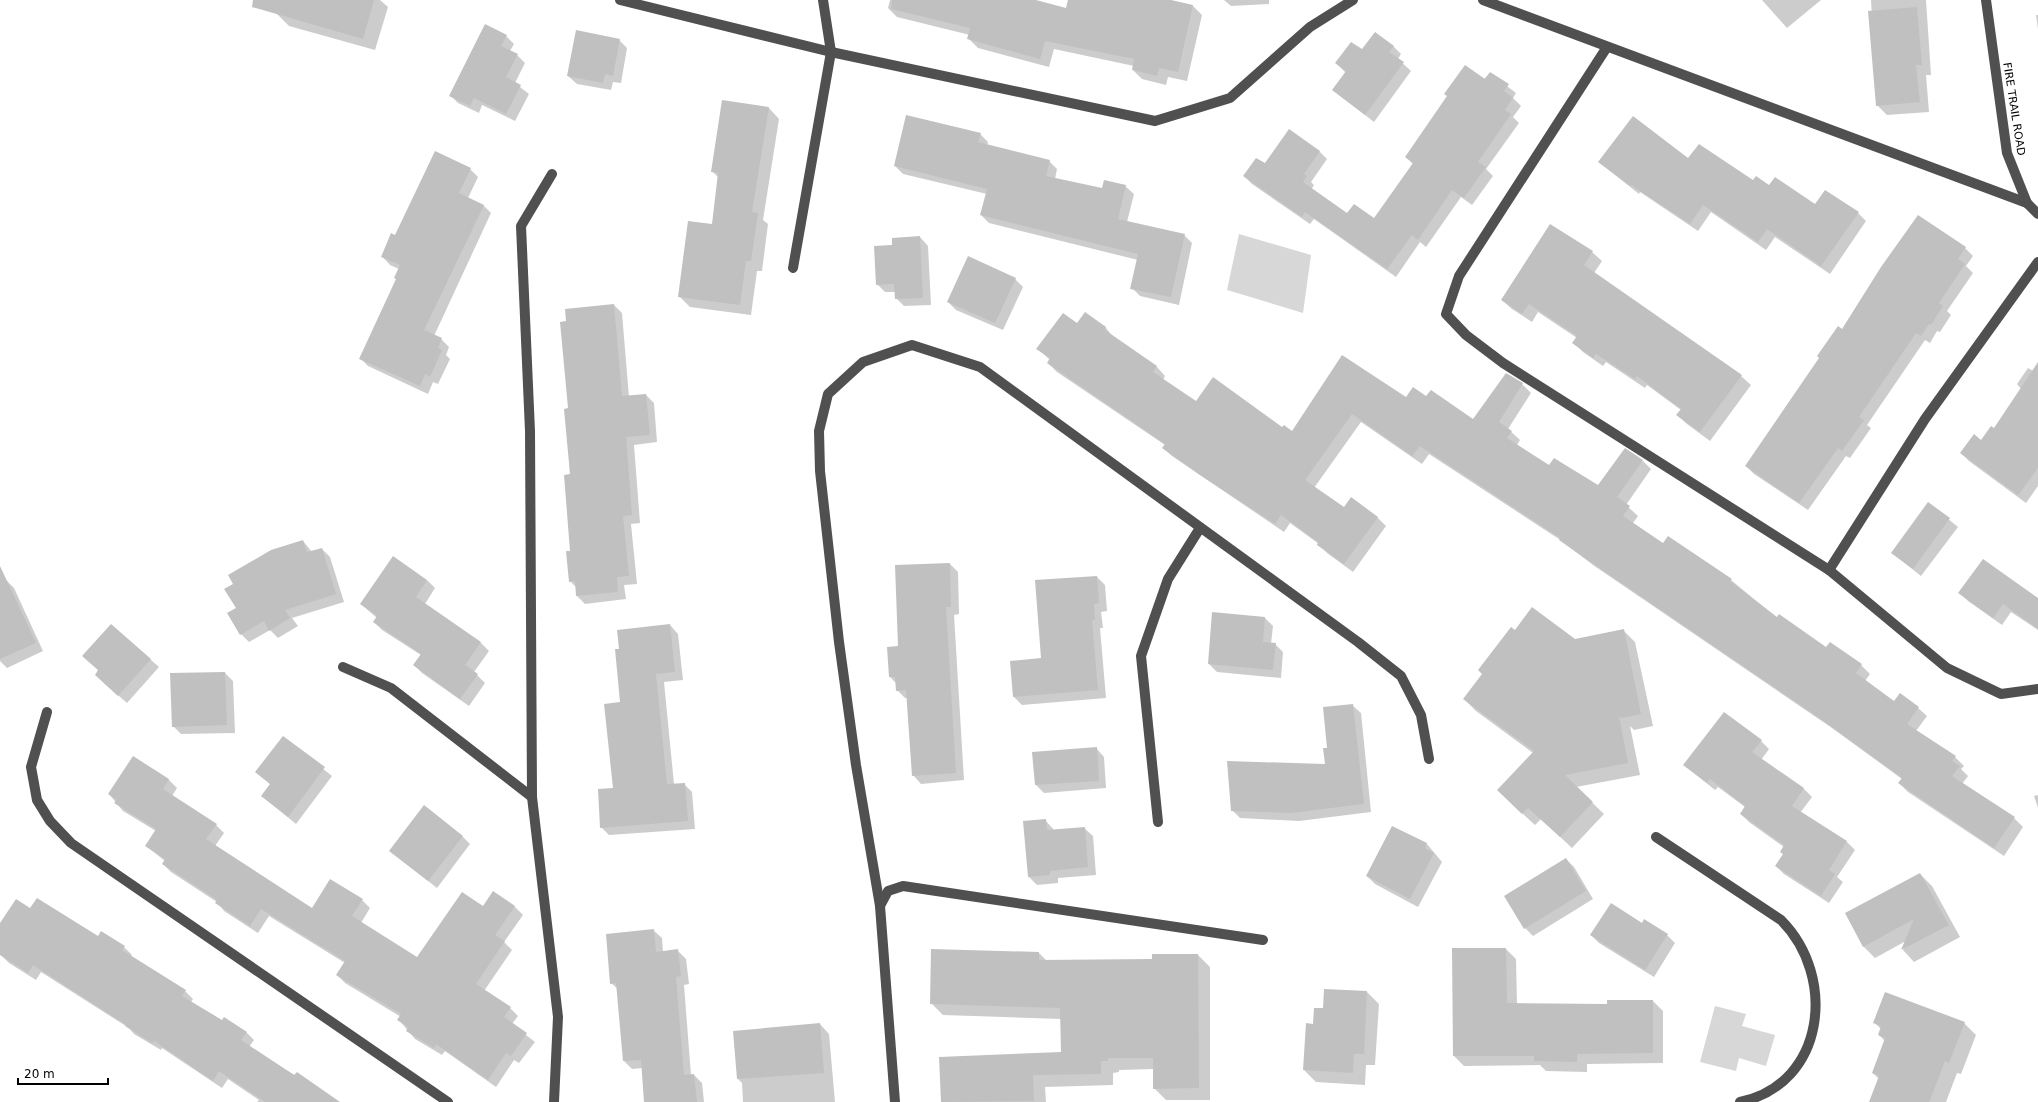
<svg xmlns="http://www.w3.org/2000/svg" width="2038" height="1102" font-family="'DejaVu Sans',sans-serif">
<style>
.green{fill:#d7d7d7}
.shadow{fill:#0003}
.building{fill:#c0c0c0}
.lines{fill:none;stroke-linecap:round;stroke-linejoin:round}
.minor{stroke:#505050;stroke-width:10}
.labels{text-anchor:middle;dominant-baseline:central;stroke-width:3;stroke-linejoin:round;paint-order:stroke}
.street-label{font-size:11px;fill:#000;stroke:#fff}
</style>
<rect width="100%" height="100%" fill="#fff"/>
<g class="green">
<path d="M1239 234 1311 255 1303 313 1227 290Z"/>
<path d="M1715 1006 1746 1014 1742 1026 1775 1035 1766 1066 1739 1058 1736 1071 1700 1062Z"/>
</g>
<g class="shadow">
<path d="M281 0H380L388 7 375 50 289 26 277 14Z"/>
<path d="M890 0H1033L1067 9 1069 0H1165L1193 6 1202 15 1187 81 1168 77 1166 85 1142 79 1133 70 1134 66 1054 49 1049 67 978 48 969 39 970 35 897 17 888 8Z"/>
<path d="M1224 0H1269V4L1231 6Z"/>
<path d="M1762 0H1821L1787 28Z"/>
<path d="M1871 0H1926L1931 75H1926L1929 112 1887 115 1877 105Z"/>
<path d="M2036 15H2038V29Z"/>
<path d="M506 36 514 44 510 51 517 55 525 63 515 83 529 94 515 121 482 105 479 113 458 103 450 95Z"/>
<path d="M619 40 627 48 621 83 613 82 611 90 577 84 568 76Z"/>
<path d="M1393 46 1401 54 1398 59 1411 71 1374 122 1333 90 1346 73 1336 63 1362 51Z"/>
<path d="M1490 73 1516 93 1513 98 1521 106 1513 117 1519 123 1486 169 1493 176 1472 205 1461 197 1426 247 1420 242 1396 277 1314 219 1310 224 1252 184 1244 176 1265 165 1319 151 1327 159 1311 182 1314 185 1311 190 1347 214 1374 220 1413 164 1406 157Z"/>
<path d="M769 108 779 119 763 220 768 224 762 271H757L751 315 690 307 679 296 713 225 719 178 712 171Z"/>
<path d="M980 134 988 142 987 146 1049 161 1057 169 1055 179 1103 189 1125 186 1134 194 1127 222 1184 235 1192 243 1179 305 1140 296 1132 288 1138 260 989 223 981 215 987 194 903 174 895 166Z"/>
<path d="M1599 162 1753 182 1815 206 1858 213 1866 221 1830 274 1775 237 1766 250 1711 212 1698 231 1640 192 1639 194Z"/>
<path d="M470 169 478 177 468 198 483 205 491 213 434 336 441 339 449 347 446 355 450 359 438 384 433 382 428 394 368 366 360 358 397 280 395 278 399 269 390 265 382 256 395 236Z"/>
<path d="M920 237 928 246 931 305 904 306 896 298V292H885L877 284 893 246Z"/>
<path d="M1965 248 1973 256 1966 266 1973 273 1947 311 1951 315 1940 332 1937 331 1930 343 1925 340 1867 425 1871 428 1850 458 1846 456 1808 510 1754 474 1746 466 1843 330Z"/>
<path d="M1592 252 1602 261 1594 273 1741 376 1751 385 1710 441 1687 424 1677 415 1681 410 1647 385 1645 388 1606 362 1603 366 1583 352 1574 343 1577 338 1538 312 1532 322 1512 309 1502 300Z"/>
<path d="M1015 279 1023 287 1003 330 956 310 948 302Z"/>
<path d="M614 305 622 313 629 397 646 395 654 403 657 442 634 445 640 523 631 524 637 584 624 585 626 599 585 604 577 596V588L570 581 571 552 569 409Z"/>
<path d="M1085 314 1106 328 1114 338 1157 367 1165 376 1163 380 1196 402 1293 432 1342 356 1406 398H1426L1474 421 1522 384 1531 393 1508 429 1520 440 1517 445 1549 467 1598 487 1643 461 1651 469 1626 505 1638 516 1633 523 1663 544 1668 538 1731 580 1777 618 1826 649 1830 643 1861 665 1870 674 1865 681 1894 702 1918 708 1927 716 1916 731 1955 757 1964 766 1961 769 1968 776 1962 784 2014 818 2023 827 2004 856 1908 792 1899 783 1902 779 1832 728 1593 565 1562 541 1429 454 1422 464 1361 422 1314 488 1344 509 1377 517 1386 526 1353 572 1327 553 1319 544 1290 523 1284 532 1172 456 1163 448 1165 445 1057 372 1048 363 1050 360 1038 349 1078 325Z"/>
<path d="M2028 368 2038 374V486L2026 503 1969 461 1961 453 1981 441 1994 430 2021 389 2017 384Z"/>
<path d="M1929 503 1958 527 1921 576 1892 553Z"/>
<path d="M303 541 312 552 322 549 330 557 344 602 292 618 298 626 278 638 270 630 249 642 241 634 237 609Z"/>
<path d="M950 564 958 572 959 614 954 615 964 780 921 784 913 775 907 698H905L897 690 896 683 890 677Z"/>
<path d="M1097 577 1105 585 1107 611 1101 612 1103 628H1100L1106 698 1022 705 1014 697Z"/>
<path d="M6 580 14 588 43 651 7 668 0 661V583Z"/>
<path d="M427 580 435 588 425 604 481 643 489 651 474 672 485 683 469 706 422 673 414 665 421 655 382 630 374 622 377 618 361 604Z"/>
<path d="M1960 593 2038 599V630L2011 612 2002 625 1968 601Z"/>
<path d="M1213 613 1265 618 1273 626 1271 644H1275L1283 652 1281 678 1217 672 1209 664Z"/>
<path d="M111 625 159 667 127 703 104 683 99 671Z"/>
<path d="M670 625 678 634 683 680 664 682 674 784H684L692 792 695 829 609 835 601 827 614 789 621 703Z"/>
<path d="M1623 630 1635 642 1653 726 1634 730 1630 726 1640 775 1576 787 1604 814 1572 848 1541 819 1535 825 1510 802 1533 753 1476 711 1464 699 1515 632 1575 640Z"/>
<path d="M225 673 233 681 235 733 181 734 173 726 171 674Z"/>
<path d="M1352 705 1361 713 1371 812 1299 821 1240 818 1232 810 1326 765 1328 749Z"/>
<path d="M283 737 332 776 296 824 262 796 271 785 257 772Z"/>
<path d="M1761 741 1769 749 1761 760 1804 789 1812 797 1800 813 1847 842 1855 850 1837 877 1843 882 1829 903 1784 874 1776 866 1784 855 1781 852 1784 847 1749 822 1741 814 1745 807 1718 787 1715 790 1684 765Z"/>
<path d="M1096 748 1104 757 1106 788 1044 793 1036 785Z"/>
<path d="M133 757 169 780 177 788 172 796 216 825 224 833 215 846 312 909 362 900 370 908 361 923 418 958 483 907 493 892 515 907 523 915 504 942 512 950 484 991 510 1008 518 1016 512 1024 535 1042 519 1063 514 1060 496 1087 445 1051 442 1055 415 1039 399 1020 401 1017 345 983 337 975 345 963 269 916 258 933 224 911 217 902 171 872 163 864 165 861 146 846 156 831 123 811 109 794Z"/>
<path d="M2038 795V808L2034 796Z"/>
<path d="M1045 820 1054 830 1084 828 1093 836 1096 875 1058 878V883L1037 885 1029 877Z"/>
<path d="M462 836 470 844 437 888 390 851Z"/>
<path d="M1427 844 1442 862 1418 907 1375 884 1367 876Z"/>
<path d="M1566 859 1574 867 1593 899 1533 936 1525 928Z"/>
<path d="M1920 874 1932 886 1960 937 1914 962 1903 950 1906 941 1875 958 1863 946Z"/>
<path d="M31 910 124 947 132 955 131 956 185 991 193 999 191 1002 222 1022 246 1032 254 1040 249 1047 338 1102H257L259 1100 228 1079 222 1088 162 1048 161 1050 134 1034 129 1028 41 972 36 980 9 963 1 955 0 949V925Z"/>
<path d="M1642 924 1667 935 1675 943 1654 977 1599 943 1591 935Z"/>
<path d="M653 930 662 938 663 952 678 951 686 959 689 984 684 985 691 1075H694L702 1083 704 1102H645L643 1068 632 1069 624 1061 618 989 611 983Z"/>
<path d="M1506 949 1516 959 1517 1004 1608 1005 1653 1001 1663 1011V1063L1587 1064V1072L1546 1071 1540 1065 1464 1066 1454 1056Z"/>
<path d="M932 950 1039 953 1047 961 1153 960 1198 955 1210 967V1100H1166L1154 1088V1069L1119 1070V1072L1113 1073V1085L1045 1087 1046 1102H942L940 1058 1062 1053 1061 1019 943 1015 931 1003Z"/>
<path d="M1325 990 1367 992 1379 1004 1375 1065H1366L1365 1085 1316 1082 1304 1070 1314 1025 1324 1009Z"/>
<path d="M1874 1022 1964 1023 1976 1035 1961 1074 1957 1073 1946 1102H1870L1879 1079 1873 1073 1885 1041 1879 1035 1881 1029Z"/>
<path d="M820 1024 829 1034 835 1102H743L742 1083 738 1079Z"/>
</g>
<g class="building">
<path d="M253 0H374L363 39 252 7Z"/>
<path d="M892 0H1036L1066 8 1068 0H1171L1193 5 1178 72 1159 68 1157 76 1132 70 1134 59 1045 41 1040 59 967 39 970 28 891 9Z"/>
<path d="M1917 7 1922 65H1916L1920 102 1876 106 1868 11Z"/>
<path d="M485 24 507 35 501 46 518 54 506 77 521 85 506 114 474 98 470 106 449 96Z"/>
<path d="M576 30 620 39 613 76 605 74 603 83 567 76Z"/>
<path d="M1375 32 1394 46 1389 52 1404 62 1365 115 1332 90 1346 71 1335 63 1351 42 1362 49Z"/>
<path d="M1465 65 1485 79 1490 72 1509 84 1504 91 1513 98 1505 110 1511 114 1478 162 1486 167 1464 198 1452 190 1418 240 1412 235 1387 269 1305 212 1302 217 1243 176 1256 158 1265 163 1289 129 1320 151 1304 174 1307 176 1303 182 1347 213 1354 204 1374 218 1413 163 1405 157 1447 96 1444 94Z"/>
<path d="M722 100 769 107 752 212 758 213 751 261H746L740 305 678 297 688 221 712 224 718 173 711 172Z"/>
<path d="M906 115 981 133 978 142 1050 160 1046 176 1102 188 1104 180 1126 185 1118 219 1185 234 1171 297 1130 289 1138 254 980 215 987 189 894 166Z"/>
<path d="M1633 116 1688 158 1699 144 1753 180 1756 176 1769 185 1775 177 1815 204 1825 190 1859 212 1821 266 1767 229 1758 242 1703 205 1690 224 1631 185 1630 186 1598 162Z"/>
<path d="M435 151 471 168 459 193 484 205 424 330 442 338 438 348 442 350 430 377 425 374 420 386 359 359 396 279 394 278 400 265 381 257 391 233 395 235Z"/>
<path d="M1918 215 1966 247 1958 259 1965 264 1939 303 1943 306 1931 325 1929 324 1921 336 1916 333 1859 417 1864 420 1842 451 1838 448 1799 503 1745 466 1819 358 1817 356 1838 326 1842 329 1881 267Z"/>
<path d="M1550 224 1593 251 1584 265 1742 375 1700 432 1676 415 1681 409 1637 376 1635 379 1596 354 1593 358 1572 343 1577 336 1529 304 1522 314 1501 300Z"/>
<path d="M920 236 923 298 895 299 894 284 876 285 874 246 892 245V238Z"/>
<path d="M968 256 1016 278 995 323 947 302Z"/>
<path d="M614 304 622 396 646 394 650 435 626 437 632 515 623 516 629 576 617 577 618 592 576 596 575 581 569 582 566 551H570L564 475 570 474 564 409 568 408 560 322 566 321 565 309Z"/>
<path d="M1085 312 1106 327 1105 330 1157 366 1153 372 1196 401 1213 377 1282 427 1284 425 1292 431 1342 355 1406 397 1413 387 1426 396 1431 390 1473 419 1506 373 1523 383 1499 422 1512 431 1507 438 1549 465 1554 458 1598 485 1625 448 1643 460 1617 497 1630 506 1623 516 1663 543 1668 536 1732 579 1730 581 1777 617 1779 614 1826 647 1830 642 1862 664 1856 673 1894 701 1900 693 1919 707 1907 724 1956 756 1952 761 1960 766 1952 776 2015 817 1994 848 1898 783 1902 778 1822 720 1583 557 1559 540 1560 538 1420 446 1412 456 1352 414 1305 480 1344 507 1351 497 1378 517 1344 564 1317 545 1318 542 1281 515 1275 524 1200 475 1162 448 1165 444 1047 363 1050 358 1036 349 1063 313 1077 323Z"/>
<path d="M2038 362V468L2018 495 1960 453 1974 434 1981 440 1991 426 1994 428Z"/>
<path d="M1928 502 1950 518 1913 569 1891 553Z"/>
<path d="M303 540 307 552 322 548 336 594 285 610 290 618 269 631 264 621 240 635 227 613 236 608 224 589 233 584 228 575 271 550Z"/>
<path d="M393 556 427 580 416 597 481 642 465 665 478 674 460 699 413 665 421 654 373 622 377 616 360 604Z"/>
<path d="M1983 559 2038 598V629L2003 604 1993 618 1958 593Z"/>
<path d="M950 563 951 607H946L956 773 912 776 906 690 896 691 895 677H889L887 647 898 646 895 565Z"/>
<path d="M0 566 36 643 0 659Z"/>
<path d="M1097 576 1099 603 1094 604 1095 620H1092L1098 690 1013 697 1010 661 1041 658 1035 580Z"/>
<path d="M1532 607 1575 639 1624 629 1641 714 1621 718 1619 716 1628 763 1565 775 1593 802 1560 837 1528 808 1522 814 1497 790 1534 751 1463 699 1482 674 1478 670 1511 627 1515 630Z"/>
<path d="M1212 612 1265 617 1263 642 1276 643 1273 670 1208 664Z"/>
<path d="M111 624 151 659 118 696 95 675 98 670 82 656Z"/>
<path d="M670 624 675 672 656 674 667 784 685 783 688 821 600 828 598 789 613 788 604 704 620 702 615 649H619L617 630Z"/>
<path d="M225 672 227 725 172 727 170 673Z"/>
<path d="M1353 704 1364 804 1291 813 1231 811 1227 761 1325 764 1323 748H1327L1323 707Z"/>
<path d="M1724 712 1762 740 1752 752 1804 788 1792 806 1847 841 1829 870 1835 874 1821 896 1775 866 1783 854 1780 852 1784 845 1740 814 1745 806 1710 779 1707 783 1683 765Z"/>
<path d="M283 736 325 767 288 817 261 796 270 784 255 772Z"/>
<path d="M1097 747 1099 781 1035 785 1032 752Z"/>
<path d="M133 756 169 779 163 789 217 824 206 839 312 908 330 879 363 899 352 916 417 957 462 892 483 906 493 891 515 906 495 935 505 941 476 984 511 1007 504 1017 527 1033 511 1056 506 1053 488 1080 436 1044 434 1048 406 1031 408 1027 397 1020 401 1014 336 975 345 961 261 909 250 926 215 903 217 900 162 864 165 859 145 846 156 829 114 803 117 800 108 794Z"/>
<path d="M424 805 463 836 428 881 389 851Z"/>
<path d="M1046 819 1047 830 1085 827 1088 867 1050 871V875L1028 877 1023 821Z"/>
<path d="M1392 826 1427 843 1425 848 1434 853 1410 899 1366 876Z"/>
<path d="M1566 858 1586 891 1524 929 1504 896Z"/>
<path d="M1920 873 1949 925 1901 950 1914 919 1863 947 1845 913Z"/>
<path d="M37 898 98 936 101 931 125 946 122 950 186 990 182 996 222 1020 224 1017 247 1032 241 1040 294 1075 297 1072 340 1102H265L219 1071 213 1081 154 1041 152 1043 125 1026 126 1025 33 965 28 973 0 955V923L16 899 30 908Z"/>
<path d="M1611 903 1642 923 1644 919 1668 934 1645 970 1590 935Z"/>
<path d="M654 929 656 952 678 949 681 976 676 977 684 1075 694 1074 697 1102H644L641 1060 623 1061 616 983 610 984 606 934Z"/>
<path d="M1452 948H1506L1507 1003 1607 1004V1000H1653V1053L1577 1054V1062L1534 1061V1056H1453Z"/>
<path d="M931 949 1039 952V960L1152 959V954H1198L1199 1088 1153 1089V1058H1108V1061H1101V1074L1033 1075 1034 1101 941 1102 939 1057 1061 1052 1060 1008 930 1004Z"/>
<path d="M1324 989 1367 991 1364 1054H1354L1353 1073 1303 1070 1306 1023 1313 1024 1314 1008H1323Z"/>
<path d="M1885 992 1965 1022 1949 1063 1945 1061 1929 1102H1869L1879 1076 1872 1073 1885 1038 1878 1035 1881 1026 1873 1023Z"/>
<path d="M820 1023 824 1073 737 1079 733 1031Z"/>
</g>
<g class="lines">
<g class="minor">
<path d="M620 0 831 52 1155 121 1230 98 1310 27 1353 0"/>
<path d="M1483 0 2027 203"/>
<path d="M1986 0 2007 153 2027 203 2038 214"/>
<path d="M1607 47 1459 276 1446 314 1466 335 1503 363 1829 570 1947 668 2001 694 2038 689"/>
<path d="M552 174 521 226 530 431 532 797 558 1017 554 1102"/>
<path d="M793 268 831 52 823 0"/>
<path d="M1829 570 1925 419 2038 262"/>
<path d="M343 667 391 688 532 797"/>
<path d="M47 712 31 767 37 800 50 821 71 843 448 1102"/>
<path d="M1158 822 1141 656 1168 579 1200 528"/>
<path d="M1656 837 1781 920C1837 976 1826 1084 1740 1102"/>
<path d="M880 906 856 765 839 642 820 471 819 431 828 394 863 362 912 345 980 367 1358 642 1401 676 1421 715 1429 759"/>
<path d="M895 1102 880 906 888 891 903 886 1263 940"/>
</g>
</g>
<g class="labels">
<g class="street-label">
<text transform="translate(2014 109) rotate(81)">FIRE TRAIL ROAD</text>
</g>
</g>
<path d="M18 1078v6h90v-6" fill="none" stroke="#000000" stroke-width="2"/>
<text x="24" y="1078" font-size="12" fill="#000000" stroke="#ffffff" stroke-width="3" paint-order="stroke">20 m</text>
</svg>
